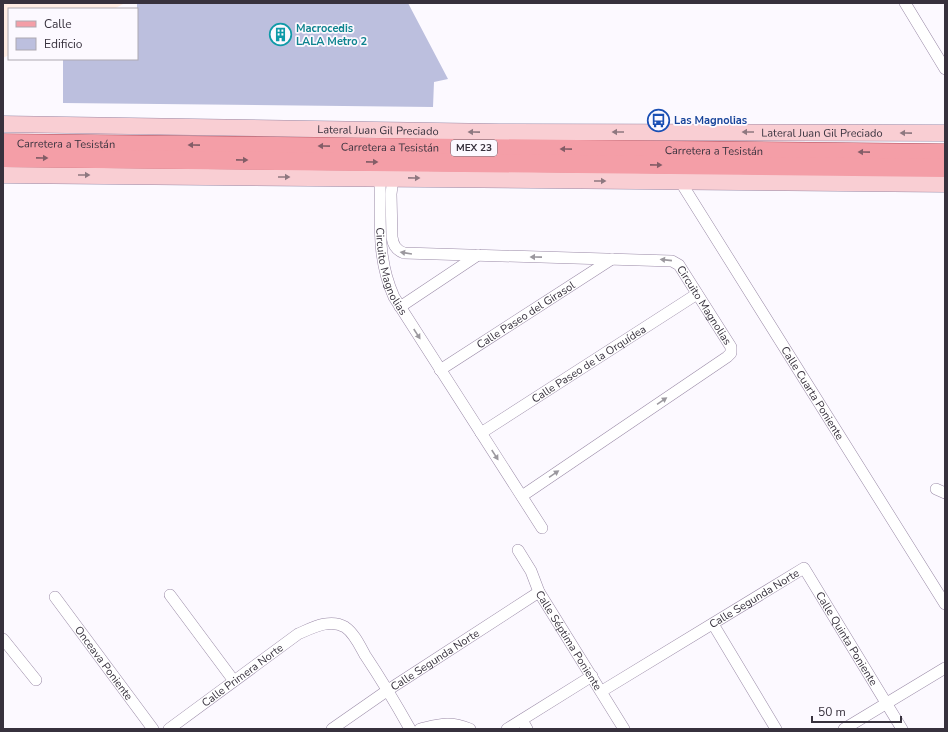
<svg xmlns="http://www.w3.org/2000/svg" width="948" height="732" font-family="'Nunito Sans',sans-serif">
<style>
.commercial{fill:#ffece3}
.building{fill:#bcbfde}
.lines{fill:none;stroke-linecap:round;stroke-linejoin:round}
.minor-casing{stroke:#9a8aa7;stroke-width:12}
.secondary-casing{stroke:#9a8aa7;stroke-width:17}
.primary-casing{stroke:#ad4e5c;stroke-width:19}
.minor{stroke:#fff;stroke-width:11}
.secondary{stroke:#f9ced3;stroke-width:16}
.primary{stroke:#f49ea7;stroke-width:18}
.oneway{fill:#8e7880}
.oneway2{fill:#835d67}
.oneway3{fill:#9b989e}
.labels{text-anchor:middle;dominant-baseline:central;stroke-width:3.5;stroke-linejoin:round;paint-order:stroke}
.shield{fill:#fcf9ff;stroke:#726d77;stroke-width:1}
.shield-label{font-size:10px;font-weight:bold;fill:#37313d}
.culture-label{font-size:11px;font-weight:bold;fill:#0d838f;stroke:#fcf9ff;text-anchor:start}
.transit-label{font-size:11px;font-weight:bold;fill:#164399;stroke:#fcf9ff;text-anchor:start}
.street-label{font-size:11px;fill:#37313d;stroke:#fcf9ff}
</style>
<rect width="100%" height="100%" fill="#fcf9ff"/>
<path class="commercial" d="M3 3H125L114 9H9V55L3 58Z"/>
<path class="building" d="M137 3H408L448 79 434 82 433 107 63 103V59H137Z"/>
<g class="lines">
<defs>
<g id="minor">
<path d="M905 3 945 69"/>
<path id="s1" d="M380 178C381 220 376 257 394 297L542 528"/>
<path id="s2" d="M393 178 391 194 392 237C393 245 396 250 404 253L672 261 679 265 731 347V353L727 357 522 496"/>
<path id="s3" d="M680 181 945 604"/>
<path d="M400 307 478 255"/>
<path id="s4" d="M440 370 612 259"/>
<path id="s5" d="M481 433 697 294"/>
<path d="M936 489 945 493"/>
<path id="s6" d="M518 550 531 571 539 592 624 729"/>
<path d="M170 595 234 681"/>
<path id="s7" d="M55 597 153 729"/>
<path d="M713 624 776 729"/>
<path d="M3 639 36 680"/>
<path id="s8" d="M602 691 804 568 902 729"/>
<path d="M522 720 527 729"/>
<path id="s9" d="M169 729 298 634C312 628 330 618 345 627 354 633 360 646 365 655 381 679 396 704 410 729"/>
<path id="s10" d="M332 729 388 690 539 592"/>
<path d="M420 729C442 724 449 721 470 729"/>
<path d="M507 729 592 676"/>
<path d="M844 729 945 668"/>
</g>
<g id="secondary">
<path id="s11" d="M3 124 499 132 945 133"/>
<path d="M3 175 945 184"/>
</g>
<g id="primary">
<path id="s12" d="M3 143 945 153"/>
<path d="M3 158 945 168"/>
</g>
</defs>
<use href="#minor" class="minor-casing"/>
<use href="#secondary" class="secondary-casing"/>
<use href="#primary" class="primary-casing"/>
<use href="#minor" class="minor"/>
<use href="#secondary" class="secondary"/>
<use href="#primary" class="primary"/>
</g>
<defs><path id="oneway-solid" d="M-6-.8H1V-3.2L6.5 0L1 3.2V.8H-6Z"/></defs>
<g class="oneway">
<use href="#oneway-solid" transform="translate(474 132) rotate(-179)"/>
<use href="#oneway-solid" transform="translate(618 132) rotate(-180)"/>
<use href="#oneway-solid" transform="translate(748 132) rotate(-180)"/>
<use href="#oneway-solid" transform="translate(906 133) rotate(-179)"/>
<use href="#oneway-solid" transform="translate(84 175)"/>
<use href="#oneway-solid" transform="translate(284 177)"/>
<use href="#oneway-solid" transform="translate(414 178) rotate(1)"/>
<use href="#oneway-solid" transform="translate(600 181)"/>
</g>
<g class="oneway2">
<use href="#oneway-solid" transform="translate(194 145) rotate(-179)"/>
<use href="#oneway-solid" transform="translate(324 146) rotate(-179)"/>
<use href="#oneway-solid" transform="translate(566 149) rotate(-179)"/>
<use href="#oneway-solid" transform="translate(864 152) rotate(-179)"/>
<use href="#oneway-solid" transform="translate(42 158) rotate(1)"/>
<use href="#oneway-solid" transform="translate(242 160) rotate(1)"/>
<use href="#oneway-solid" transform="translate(372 162) rotate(1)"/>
<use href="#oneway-solid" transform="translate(656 165) rotate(1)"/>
</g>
<g class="oneway3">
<use href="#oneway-solid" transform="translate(406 253) rotate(-171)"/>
<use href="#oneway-solid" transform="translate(536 257) rotate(-179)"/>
<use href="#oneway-solid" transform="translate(666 260) rotate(-174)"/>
<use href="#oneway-solid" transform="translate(417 334) rotate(57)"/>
<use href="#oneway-solid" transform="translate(662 401) rotate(-34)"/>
<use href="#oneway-solid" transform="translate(495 455) rotate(57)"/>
<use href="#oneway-solid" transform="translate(554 474) rotate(-34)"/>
</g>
<defs>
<symbol id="building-ring" viewBox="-11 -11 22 22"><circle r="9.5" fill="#fcf9ff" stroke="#0f9aa8" stroke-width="1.5"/><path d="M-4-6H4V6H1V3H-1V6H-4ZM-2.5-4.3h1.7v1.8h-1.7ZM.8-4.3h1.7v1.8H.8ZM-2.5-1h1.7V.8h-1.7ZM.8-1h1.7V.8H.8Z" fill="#0f9aa8"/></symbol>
<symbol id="bus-ring" viewBox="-11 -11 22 22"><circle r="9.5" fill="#fcf9ff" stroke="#1a4fb4" stroke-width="1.5"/><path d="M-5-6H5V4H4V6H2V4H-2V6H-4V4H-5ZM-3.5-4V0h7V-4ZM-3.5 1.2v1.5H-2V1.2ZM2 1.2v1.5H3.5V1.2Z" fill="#1a4fb4"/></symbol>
</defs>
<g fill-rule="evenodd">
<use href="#building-ring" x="268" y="22" width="25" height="25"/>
<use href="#bus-ring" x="646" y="108" width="25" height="25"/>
</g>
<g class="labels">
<rect class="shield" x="451" y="140" width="46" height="16" rx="3"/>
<g class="shield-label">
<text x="474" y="148">MEX 23</text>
</g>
<g class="culture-label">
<text x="296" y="28">Macrocedis<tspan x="296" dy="13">LALA Metro 2</tspan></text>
</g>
<g class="transit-label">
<text x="674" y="120">Las Magnolias</text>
</g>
<g class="street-label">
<text stroke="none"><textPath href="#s11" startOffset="375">Lateral Juan Gil Preciado</textPath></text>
<text stroke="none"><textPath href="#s11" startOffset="819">Lateral Juan Gil Preciado</textPath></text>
<text stroke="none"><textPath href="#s12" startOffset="63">Carretera a Tesistán</textPath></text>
<text stroke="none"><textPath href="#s12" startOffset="387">Carretera a Tesistán</textPath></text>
<text stroke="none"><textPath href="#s12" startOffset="711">Carretera a Tesistán</textPath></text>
<text stroke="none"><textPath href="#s1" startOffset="95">Circuito Magnolias</textPath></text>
<text stroke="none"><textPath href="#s2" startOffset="404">Circuito Magnolias</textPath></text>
<text stroke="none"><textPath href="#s4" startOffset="102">Calle Paseo del Girasol</textPath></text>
<text stroke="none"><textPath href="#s5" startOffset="128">Calle Paseo de la Orquídea</textPath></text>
<text stroke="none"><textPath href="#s3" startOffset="250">Calle Cuarta Poniente</textPath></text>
<text stroke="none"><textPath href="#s8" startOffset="178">Calle Segunda Norte</textPath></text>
<text stroke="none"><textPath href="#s8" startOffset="319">Calle Quinta Poniente</textPath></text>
<text stroke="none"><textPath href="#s6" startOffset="104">Calle Séptima Poniente</textPath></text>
<text stroke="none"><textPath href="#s10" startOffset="124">Calle Segunda Norte</textPath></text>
<text stroke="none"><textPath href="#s7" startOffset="82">Onceava Poniente</textPath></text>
<text stroke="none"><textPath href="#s9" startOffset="91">Calle Primera Norte</textPath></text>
</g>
</g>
<rect width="948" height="732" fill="none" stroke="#37313d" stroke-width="8"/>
<rect x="8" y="8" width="130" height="52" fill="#fcf9ff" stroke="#ada9b1"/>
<rect x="16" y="21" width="20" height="6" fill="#f49ea7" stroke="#ada9b1"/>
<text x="44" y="28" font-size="12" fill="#37313d">Calle</text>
<rect x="16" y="38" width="20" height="12" fill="#bcbfde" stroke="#ada9b1"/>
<text x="44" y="48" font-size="12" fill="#37313d">Edificio</text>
<path d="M812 716v6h89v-6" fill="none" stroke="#37313d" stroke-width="2"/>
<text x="818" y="716" font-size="12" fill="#37313d" stroke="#fcf9ff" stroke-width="3" paint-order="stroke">50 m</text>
</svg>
